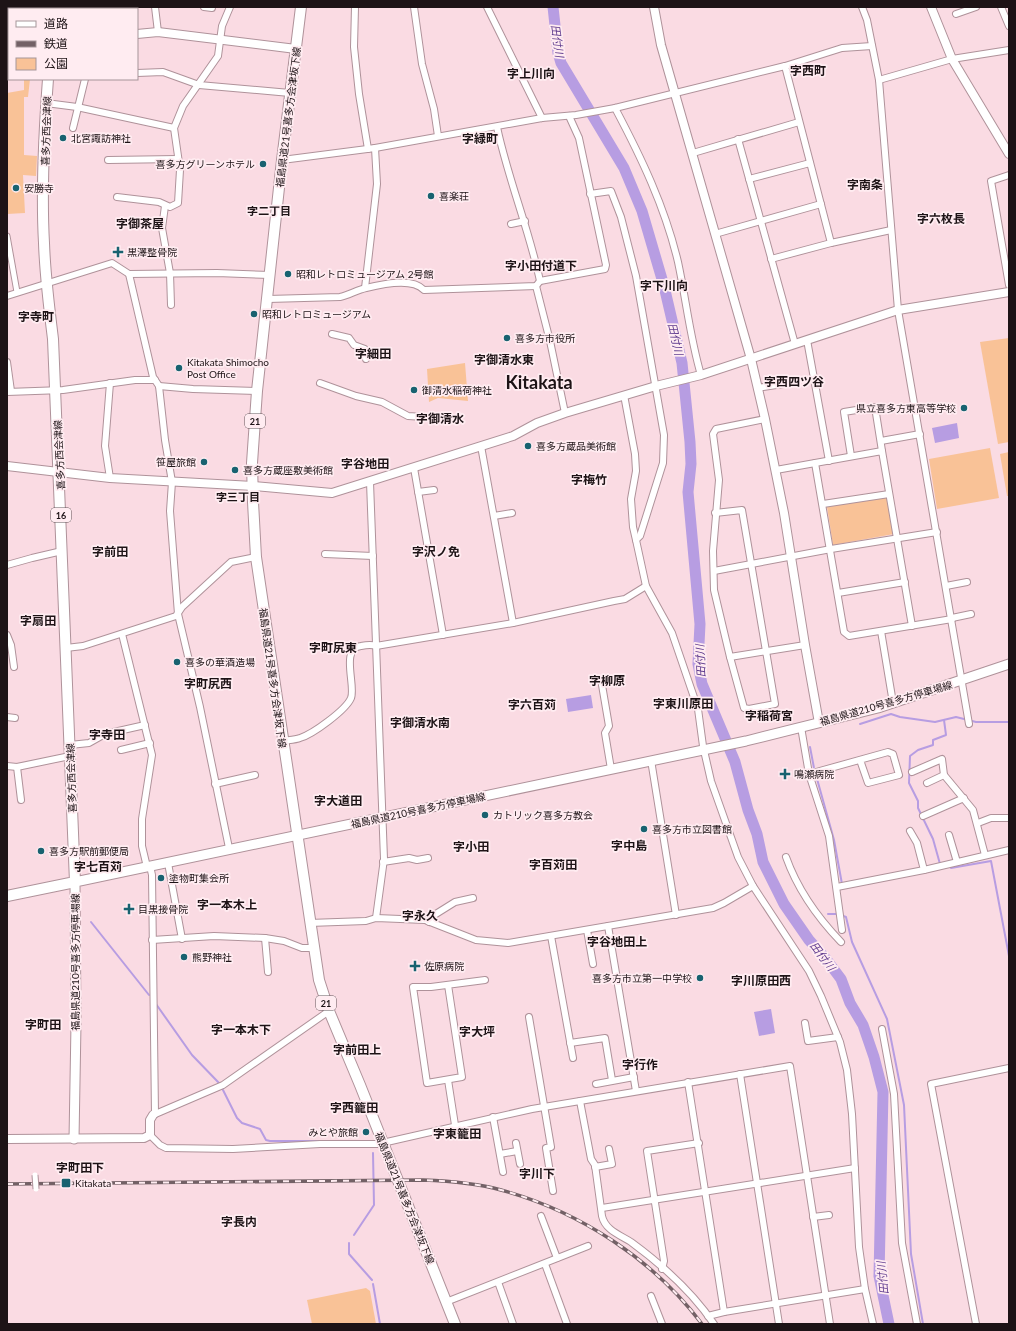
<svg xmlns="http://www.w3.org/2000/svg" width="1016" height="1331" font-family="Lato,'Noto Sans JP',sans-serif">
<style>
.green{fill:#f9c297}
.water{fill:#b79de2}
.lines{fill:none;stroke-linecap:round;stroke-linejoin:round}
.stream{stroke:#b79de2;stroke-width:2}
.river{stroke:#b79de2;stroke-width:11}
.pedestrian-casing{stroke:#af929a;stroke-width:7}
.minor-casing{stroke:#af929a;stroke-width:8}
.tertiary-casing{stroke:#af929a;stroke-width:10}
.secondary-casing{stroke:#af929a;stroke-width:11}
.primary-casing{stroke:#af929a;stroke-width:12}
.pedestrian{stroke:#fff;stroke-width:5}
.minor{stroke:#fff;stroke-width:6}
.tertiary{stroke:#fff;stroke-width:8}
.secondary{stroke:#fff;stroke-width:9}
.primary{stroke:#fff;stroke-width:10}
.rail-casing{stroke:#736166;stroke-width:3.5}
.rail{stroke:#ffecf1;stroke-width:2;stroke-dasharray:6;stroke-linecap:butt}
.pedestrian-bridge-casing{stroke:#af929a;stroke-width:7;stroke-linecap:butt}
.pedestrian-bridge{stroke:#fff;stroke-width:5}
.poi-dot{fill:#186270;stroke:#ffecf1;stroke-width:1.5}
.labels{text-anchor:middle;dominant-baseline:central;stroke-width:3.5;stroke-linejoin:round;paint-order:stroke}
.shield{fill:#ffecf1;stroke:#615458;stroke-width:1}
.shield-label{font-size:9px;font-weight:bold;fill:#1d1316}
.street-label{font-size:10px;fill:#1d1316;stroke:#ffecf1}
.poi-label{font-size:10px;fill:#1d1316;stroke:#ffecf1;text-anchor:start}
.water-label{font-size:11px;font-style:italic;fill:#5f3b8e;stroke:#ffecf1}
.neighbourhood-label{font-size:11px;font-weight:bold;fill:#1d1316;stroke:#ffecf1}
.quarter-label{font-size:12px;font-weight:bold;fill:#1d1316;stroke:#ffecf1}
.town-label{font-size:18px;font-weight:bold;fill:#1d1316;stroke:#ffecf1}
</style>
<rect width="100%" height="100%" fill="#fadbe3"/>
<g class="green">
<path d="M24 79H30L28 97H24V155L37 156 36 176 23 175 25 213 7 214V93L24 90Z"/>
<path d="M1009 338V442L998 444 980 342Z"/>
<path d="M465 363 468 401 438 398 429 402 427 369Z"/>
<path d="M990 448 999 498 937 509 929 459Z"/>
<path d="M1009 452V496H1007L1000 454Z"/>
<path d="M888 496 894 534 833 545 827 507Z"/>
<path d="M366 1288 370 1291 376 1324H312L307 1300Z"/>
</g>
<g class="water">
<path d="M957 423 959 438 935 443 932 428Z"/>
<path d="M591 695 593 708 568 712 566 699Z"/>
<path d="M771 1009 775 1033 759 1036 754 1012Z"/>
</g>
<g class="lines">
<g class="stream">
<path d="M860 724 891 714 900 717 935 722 956 717 976 722H1009"/>
<path d="M810 747 814 768 834 840 842 884"/>
<path d="M940 864 933 839 918 808V801L909 783 910 756 918 750 933 745V740L946 735 944 720"/>
<path d="M951 866V868L991 861 1009 956"/>
<path d="M828 914H838L846 917 852 942 887 1019 904 1105 911 1254 923 1324"/>
<path d="M91 922 149 995"/>
<path d="M156 1004 192 1055 219 1083"/>
<path d="M223 1090 237 1118 242 1123 260 1129 266 1140 270 1141H372"/>
<path d="M354 1235 374 1205 373 1153"/>
<path d="M349 1243V1254L372 1280"/>
<path d="M373 1284 380 1324"/>
</g>
<path class="river" d="M553 7 558 53 561 63 624 168 642 211 664 286 682 363 690 442 691 464 688 492 700 624 698 664 702 684 735 762 748 810 757 834 763 862 784 904 809 940 826 959 841 979 850 1003 863 1025 874 1057 883 1092 879 1276 889 1324"/>
<defs>
<path id="pedestrian" d="M7 236 17 292"/>
<g id="minor">
<path d="M155 7 158 32"/>
<path d="M204 7 212 8"/>
<path d="M355 7 354 47 359 94 368 149"/>
<path d="M414 7 422 64 434 109 438 136"/>
<path d="M487 7 542 118"/>
<path d="M862 7 867 20 879 80 898 310 969 724"/>
<path d="M1001 7 1009 26"/>
<path d="M100 9V7"/>
<path d="M956 14 976 7"/>
<path d="M785 66 831 243 891 230"/>
<path d="M137 73 163 72 199 85 290 93"/>
<path d="M879 80 952 59 1009 50"/>
<path d="M46 103 77 107 174 128"/>
<path d="M615 108C641 157 665 207 678 262 686 299 690 338 701 375"/>
<path d="M497 127C508 179 529 229 540 281"/>
<path d="M73 128 85 79"/>
<path d="M738 139 795 344"/>
<path d="M693 153 799 122"/>
<path d="M108 160 178 159"/>
<path d="M282 160 375 148 542 118 576 115 615 108 785 66 842 48 872 46"/>
<path d="M1009 175 991 181 1009 285"/>
<path d="M749 179 810 163"/>
<path d="M590 194 611 191 621 217 636 276 664 435 663 463 640 536 636 540 646 586 672 633 698 709 703 746 711 781 738 857 753 886 809 971 821 996 840 1042 847 1070 852 1114 859 1247 865 1289 873 1324"/>
<path d="M117 197 159 202 170 207 178 203 180 170 174 128 183 106 218 56 222 26 230 7"/>
<path d="M165 206 162 228 170 273 171 305"/>
<path d="M511 224 525 221"/>
<path d="M715 234 821 204"/>
<path d="M771 259 831 243"/>
<path d="M129 274 153 377 159 386 165 440 172 482 170 511 178 614 200 707 229 848"/>
<path d="M536 286 550 341 565 413"/>
<path d="M365 288 377 184 375 148"/>
<path d="M7 296 112 263 129 274 217 273 270 275"/>
<path d="M268 299 340 297C349 295 357 290 366 288 382 284 412 277 424 290L536 286 540 281 605 269 606 265 579 138 569 116"/>
<path d="M332 334 349 338 354 345 365 349 366 359"/>
<path d="M807 340 829 461"/>
<path d="M7 362 11 391"/>
<path d="M320 383 356 396 382 402 408 416 424 417"/>
<path d="M159 386 193 389 257 391"/>
<path d="M757 388 796 382"/>
<path d="M7 392 63 390 135 380H155"/>
<path d="M624 395 635 454 636 471 631 499 633 527 636 540"/>
<path d="M765 419 716 429 713 434 719 480 713 551 714 590 730 657 805 645"/>
<path d="M881 441 920 434"/>
<path d="M481 446 513 623"/>
<path d="M851 456 844 412 875 407 882 451"/>
<path d="M815 463 844 632 849 636 952 619"/>
<path d="M414 468 443 635"/>
<path d="M776 470 882 451 912 626"/>
<path d="M110 478 105 446 110 383"/>
<path d="M370 482 384 859 376 918"/>
<path d="M418 492 434 490"/>
<path d="M823 504 889 494"/>
<path d="M715 513 742 510 775 704 749 709 744 708 730 657"/>
<path d="M494 516 512 513"/>
<path d="M325 554 373 556"/>
<path d="M7 565 32 558 62 551"/>
<path d="M714 571 831 549 937 532"/>
<path d="M946 586 967 582"/>
<path d="M838 593 905 582"/>
<path d="M952 618 971 614"/>
<path d="M881 631 893 703"/>
<path d="M122 634 152 755 142 819V846L147 867"/>
<path d="M7 635 11 645 14 667"/>
<path d="M66 648 83 646 176 616 182 607 231 562 256 557"/>
<path d="M602 685 609 726 605 733 611 769"/>
<path d="M7 717 15 718"/>
<path d="M801 727 809 774 829 836 842 930"/>
<path d="M282 741C288 740 295 740 300 738 313 734 346 710 351 698 356 686 340 648 361 646 366 645 371 644 376 646L513 623 614 601 625 599 646 586"/>
<path d="M70 745 89 743 105 734 145 725"/>
<path d="M121 750 150 743"/>
<path d="M651 760 676 915"/>
<path d="M7 766 17 767 70 756"/>
<path d="M17 767 21 800"/>
<path d="M912 772 942 759 944 775 973 810 985 855"/>
<path d="M809 774 888 752 893 754 899 775 868 783 860 760"/>
<path d="M927 783 944 775"/>
<path d="M215 784 255 775"/>
<path d="M923 816 964 798"/>
<path d="M978 823 991 818H1009"/>
<path d="M910 831 917 843 924 870"/>
<path d="M949 835 957 862"/>
<path d="M786 857C797 888 818 918 841 942"/>
<path d="M383 862 409 858 417 860 428 858"/>
<path d="M168 863 182 939"/>
<path d="M150 866 152 875 155 1114"/>
<path d="M837 887 924 870 1009 850"/>
<path d="M429 922 431 917 455 902 473 898"/>
<path d="M309 923 366 921 376 918 425 920 476 940 508 943 713 908 724 903 753 886"/>
<path d="M608 926 636 1091"/>
<path d="M587 930 593 964"/>
<path d="M551 936 573 1058"/>
<path d="M265 938 268 972"/>
<path d="M152 940 214 936 265 938 284 941 302 948H313"/>
<path d="M448 985 462 1077 427 1083 413 987H431L485 980"/>
<path d="M529 1017 551 1147 546 1148 553 1191"/>
<path d="M805 1023 808 1041 838 1037"/>
<path d="M882 1029 894 1094 902 1243 917 1324"/>
<path d="M570 1043 605 1038 612 1080"/>
<path d="M740 1074 779 1324"/>
<path d="M448 1080 455 1125"/>
<path d="M688 1082 724 1312"/>
<path d="M596 1084 634 1077"/>
<path d="M580 1101 591 1159 595 1165 602 1216C605 1230 620 1235 631 1242 661 1264 693 1293 714 1324"/>
<path d="M153 1115 223 1085 329 1011"/>
<path d="M493 1117 503 1172"/>
<path d="M150 1135 160 1145 166 1148 233 1149 320 1144H378L532 1109 790 1066 830 1324"/>
<path d="M516 1143 520 1164"/>
<path d="M500 1154 517 1151"/>
<path d="M595 1167 612 1164 609 1149"/>
<path d="M602 1208 855 1168"/>
<path d="M541 1216 557 1258"/>
<path d="M813 1217 829 1215"/>
<path d="M545 1264 567 1324"/>
<path d="M662 1269 664 1261 647 1151 699 1143"/>
<path d="M498 1282 513 1324"/>
<path d="M651 1296 662 1324"/>
<path d="M446 1302 588 1246"/>
<path d="M708 1316 724 1312 865 1289"/>
<path d="M976 1324 931 1084 1009 1068"/>
</g>
<g id="tertiary">
<path d="M654 7 661 45 751 359 765 419 784 513 805 645 819 723"/>
<path d="M931 7 952 59 1009 154"/>
<path d="M137 34 158 32 296 49"/>
<path d="M7 60 9 59"/>
<path d="M7 466 110 478 253 486 332 493 513 436 537 423 565 413 656 386 701 375 898 310 1009 292"/>
<path d="M7 1139 144 1138 150 1135V1120L153 1115"/>
</g>
<path id="secondary" d="M74 1139 76 1024 75 882 746 741 878 708 1009 664"/>
<g id="primary">
<path d="M301 7 282 160 257 391 252 463 253 502 256 557 319 980 329 1011 360 1085 455 1324"/>
<path d="M55 9V7"/>
<path d="M7 896 75 882 53 339C49 307 45 275 44 243 41 189 44 133 48 79"/>
</g>
</defs>
<use href="#pedestrian" class="pedestrian-casing"/>
<use href="#minor" class="minor-casing"/>
<use href="#tertiary" class="tertiary-casing"/>
<use href="#secondary" class="secondary-casing"/>
<use href="#primary" class="primary-casing"/>
<use href="#pedestrian" class="pedestrian"/>
<use href="#minor" class="minor"/>
<use href="#tertiary" class="tertiary"/>
<use href="#secondary" class="secondary"/>
<use href="#primary" class="primary"/>
<defs>
<path id="rail" d="M7 1184 423 1180C449 1181 476 1183 501 1190 579 1211 653 1259 702 1324"/>
</defs>
<use href="#rail" class="rail-casing"/>
<use href="#rail" class="rail"/>
<defs>
<path id="pedestrian-bridge" d="M35 1175 36 1189"/>
</defs>
<use href="#pedestrian-bridge" class="pedestrian-bridge-casing"/>
<use href="#pedestrian-bridge" class="pedestrian-bridge"/>
</g>
<g class="poi-dot">
<circle cx="63" cy="138" r="4"/>
<circle cx="263" cy="164" r="4"/>
<circle cx="16" cy="188" r="4"/>
<circle cx="431" cy="196" r="4"/>
<path d="M116 246h4v4h4v4h-4v4h-4v-4h-4v-4h4z"/>
<circle cx="288" cy="274" r="4"/>
<circle cx="254" cy="314" r="4"/>
<circle cx="507" cy="338" r="4"/>
<circle cx="179" cy="368" r="4"/>
<circle cx="414" cy="390" r="4"/>
<circle cx="964" cy="408" r="4"/>
<circle cx="528" cy="446" r="4"/>
<circle cx="204" cy="462" r="4"/>
<circle cx="235" cy="470" r="4"/>
<circle cx="177" cy="662" r="4"/>
<path d="M783 768h4v4h4v4h-4v4h-4v-4h-4v-4h4z"/>
<circle cx="485" cy="815" r="4"/>
<circle cx="644" cy="829" r="4"/>
<circle cx="41" cy="851" r="4"/>
<circle cx="161" cy="878" r="4"/>
<path d="M127 903h4v4h4v4h-4v4h-4v-4h-4v-4h4z"/>
<circle cx="184" cy="957" r="4"/>
<path d="M413 960h4v4h4v4h-4v4h-4v-4h-4v-4h4z"/>
<circle cx="700" cy="978" r="4"/>
<circle cx="366" cy="1132" r="4"/>
<rect x="61" y="1178" width="10" height="10" rx="2"/>
</g>
<g class="labels">
<g class="shield">
<rect x="245" y="414" width="20" height="14" rx="3"/>
<rect x="51" y="508" width="20" height="14" rx="3"/>
<rect x="316" y="996" width="20" height="14" rx="3"/>
</g>
<g class="shield-label">
<text x="255" y="421">21</text>
<text x="61" y="515">16</text>
<text x="326" y="1003">21</text>
</g>
<g class="street-label">
<text transform="translate(288 117) rotate(-83)">福島県道21号喜多方会津坂下線</text>
<text transform="translate(46 131) rotate(-88)">喜多方西会津線</text>
<text transform="translate(59 455) rotate(-93)">喜多方西会津線</text>
<text transform="translate(273 678) rotate(82)">福島県道21号喜多方会津坂下線</text>
<text transform="translate(886 703) rotate(-16)">福島県道210号喜多方停車場線</text>
<text transform="translate(71 778) rotate(-92)">喜多方西会津線</text>
<text transform="translate(418 810) rotate(-12)">福島県道210号喜多方停車場線</text>
<text transform="translate(75 962) rotate(-90)">福島県道210号喜多方停車場線</text>
<text transform="translate(405 1198) rotate(68)">福島県道21号喜多方会津坂下線</text>
</g>
<g class="poi-label">
<text x="71" y="138">北宮諏訪神社</text>
<text x="255" y="164" text-anchor="end">喜多方グリーンホテル</text>
<text x="24" y="188">安勝寺</text>
<text x="439" y="196">喜楽荘</text>
<text x="127" y="252">黒澤整骨院</text>
<text x="296" y="274">昭和レトロミュージアム 2号館</text>
<text x="262" y="314">昭和レトロミュージアム</text>
<text x="515" y="338">喜多方市役所</text>
<text x="187" y="362">Kitakata Shimocho<tspan x="187" dy="12">Post Office</tspan></text>
<text x="422" y="390">御清水稲荷神社</text>
<text x="956" y="408" text-anchor="end">県立喜多方東高等学校</text>
<text x="536" y="446">喜多方蔵品美術館</text>
<text x="196" y="462" text-anchor="end">笹屋旅館</text>
<text x="243" y="470">喜多方蔵座敷美術館</text>
<text x="185" y="662">喜多の華酒造場</text>
<text x="794" y="774">鳴瀬病院</text>
<text x="493" y="815">カトリック喜多方教会</text>
<text x="652" y="829">喜多方市立図書館</text>
<text x="49" y="851">喜多方駅前郵便局</text>
<text x="169" y="878">塗物町集会所</text>
<text x="138" y="909">目黒接骨院</text>
<text x="192" y="957">熊野神社</text>
<text x="424" y="966">佐原病院</text>
<text x="692" y="978" text-anchor="end">喜多方市立第一中学校</text>
<text x="358" y="1132" text-anchor="end">みとや旅館</text>
<text x="75" y="1183">Kitakata</text>
</g>
<g class="water-label">
<text transform="translate(558 41) rotate(82)">田付川</text>
<text transform="translate(676 339) rotate(77)">田付川</text>
<text transform="translate(700 661) rotate(-93)">田付川</text>
<text transform="translate(823 956) rotate(53)">田付川</text>
<text transform="translate(882 1278) rotate(-96)">田付川</text>
</g>
<g class="neighbourhood-label">
<text x="269" y="210">字二丁目</text>
<text x="238" y="496">字三丁目</text>
</g>
<g class="quarter-label">
<text x="808" y="70">字西町</text>
<text x="531" y="73">字上川向</text>
<text x="480" y="138">字緑町</text>
<text x="865" y="184">字南条</text>
<text x="941" y="218">字六枚長</text>
<text x="140" y="223">字御茶屋</text>
<text x="541" y="265">字小田付道下</text>
<text x="664" y="285">字下川向</text>
<text x="36" y="316">字寺町</text>
<text x="373" y="353">字細田</text>
<text x="504" y="359">字御清水東</text>
<text x="794" y="381">字西四ツ谷</text>
<text x="440" y="418">字御清水</text>
<text x="365" y="463">字谷地田</text>
<text x="589" y="479">字梅竹</text>
<text x="110" y="551">字前田</text>
<text x="436" y="551">字沢ノ免</text>
<text x="38" y="620">字扇田</text>
<text x="333" y="647">字町尻東</text>
<text x="607" y="680">字柳原</text>
<text x="208" y="683">字町尻西</text>
<text x="683" y="703">字東川原田</text>
<text x="532" y="704">字六百苅</text>
<text x="769" y="715">字稲荷宮</text>
<text x="420" y="722">字御清水南</text>
<text x="107" y="734">字寺田</text>
<text x="338" y="800">字大道田</text>
<text x="629" y="845">字中島</text>
<text x="471" y="846">字小田</text>
<text x="553" y="864">字百苅田</text>
<text x="98" y="866">字七百苅</text>
<text x="227" y="904">字一本木上</text>
<text x="420" y="915">字永久</text>
<text x="617" y="941">字谷地田上</text>
<text x="761" y="980">字川原田西</text>
<text x="43" y="1024">字町田</text>
<text x="241" y="1029">字一本木下</text>
<text x="477" y="1031">字大坪</text>
<text x="357" y="1049">字前田上</text>
<text x="640" y="1064">字行作</text>
<text x="354" y="1107">字西籠田</text>
<text x="457" y="1133">字東籠田</text>
<text x="80" y="1167">字町田下</text>
<text x="537" y="1173">字川下</text>
<text x="239" y="1221">字長内</text>
</g>
<g class="town-label">
<text x="539" y="382">Kitakata</text>
</g>
</g>
<rect width="1016" height="1331" fill="none" stroke="#1d1316" stroke-width="16"/>
<rect x="8" y="8" width="130" height="72" fill="#ffecf1" stroke="#a59599"/>
<rect x="16" y="21" width="20" height="6" fill="#ffffff" stroke="#a59599"/>
<text x="44" y="28" font-size="12" fill="#1d1316">道路</text>
<rect x="16" y="41" width="20" height="6" fill="#736166" stroke="#a59599"/>
<text x="44" y="48" font-size="12" fill="#1d1316">鉄道</text>
<rect x="16" y="58" width="20" height="12" fill="#f9c297" stroke="#a59599"/>
<text x="44" y="68" font-size="12" fill="#1d1316">公園</text>
</svg>
